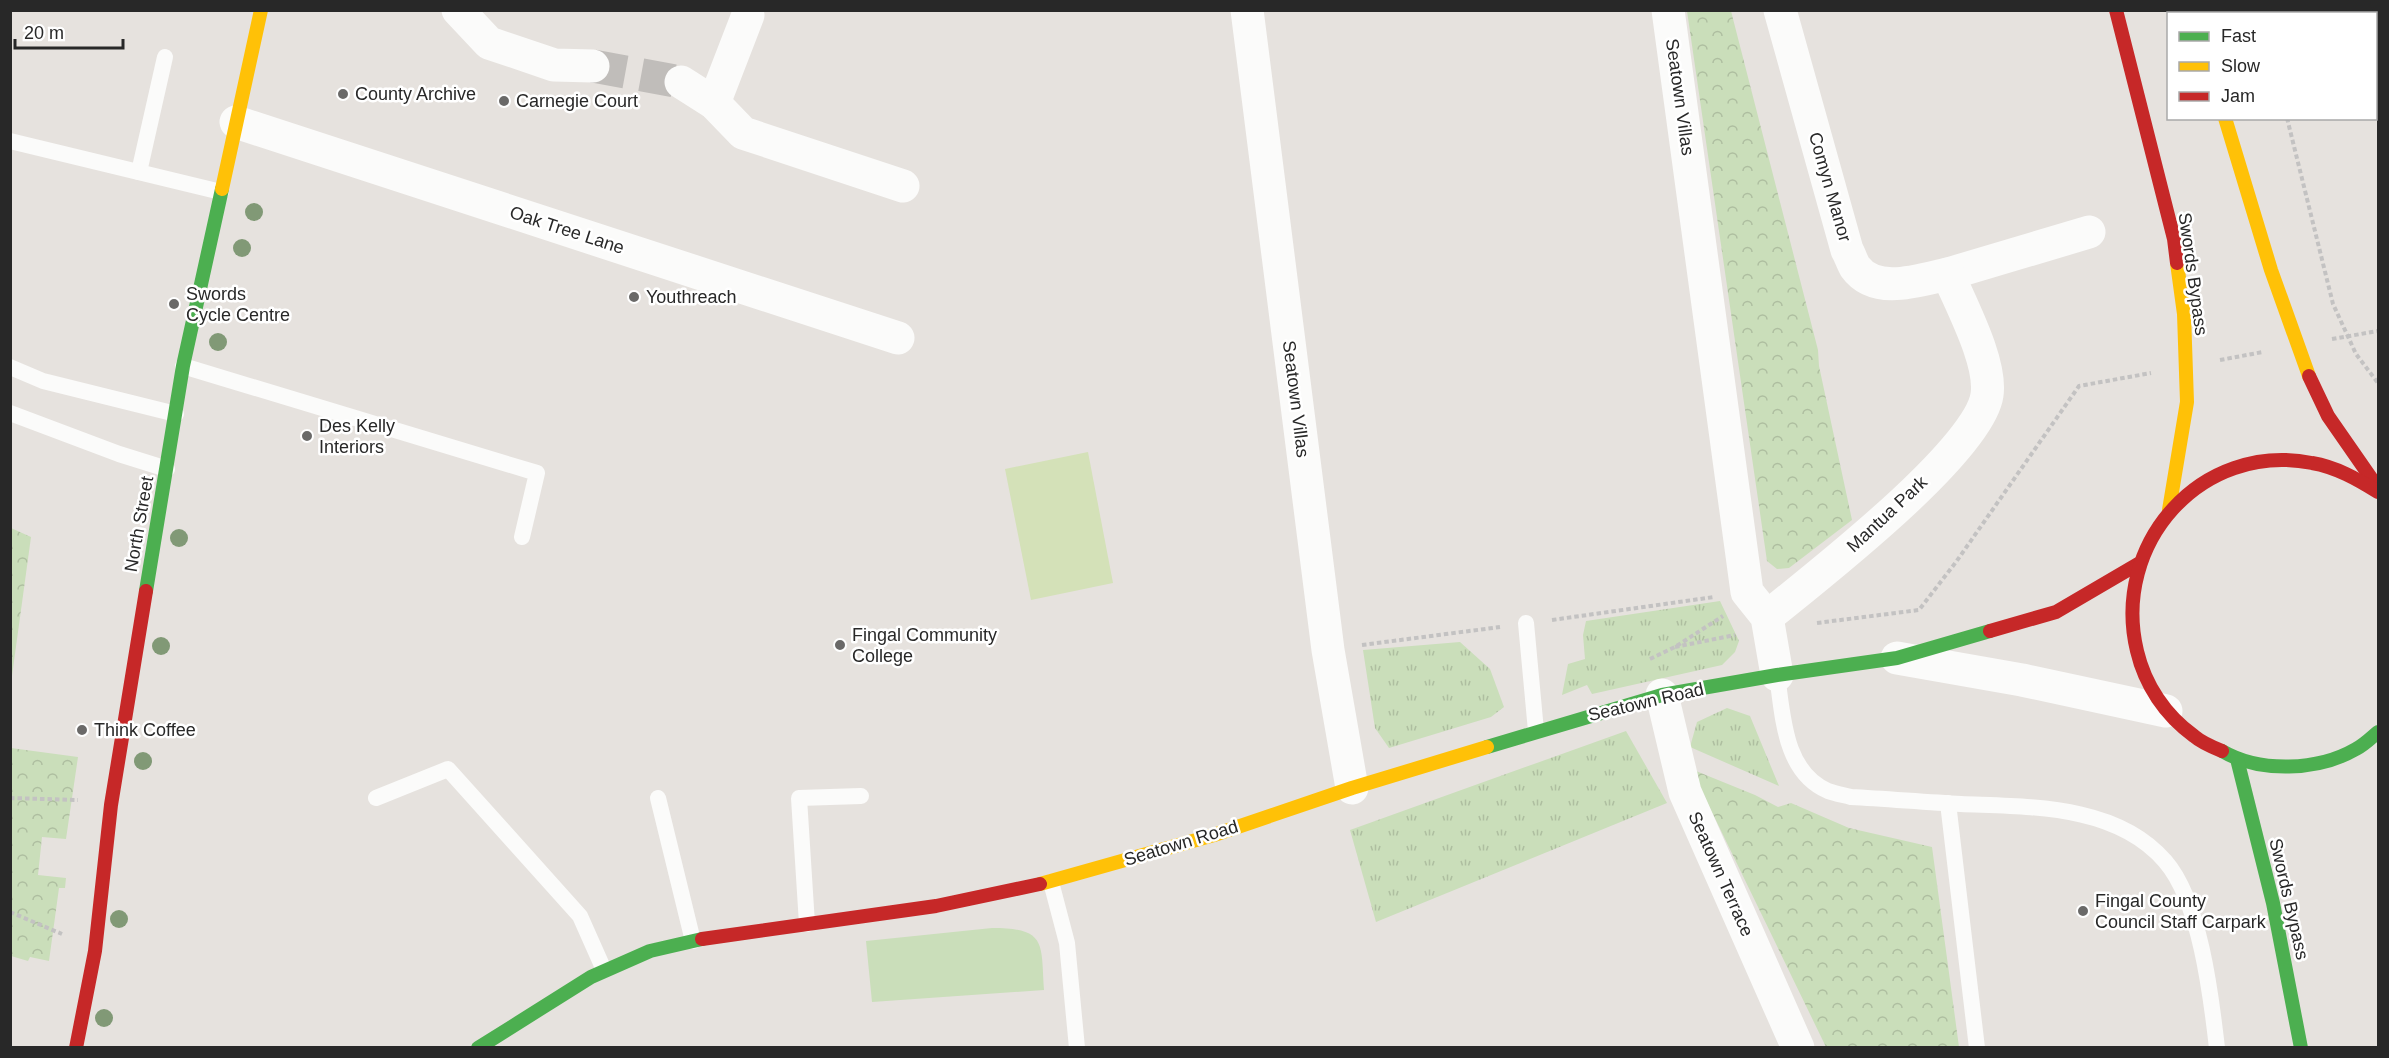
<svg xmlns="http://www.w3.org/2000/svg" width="2389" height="1058" font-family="Arial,sans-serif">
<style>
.grass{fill:url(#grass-tufts)}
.park{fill:url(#park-crowns)}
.garden{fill:#cadeba}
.pitch{fill:#d4e1b8}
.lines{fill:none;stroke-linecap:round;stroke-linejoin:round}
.street-tunnel{stroke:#c0bdba;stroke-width:33;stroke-dasharray:33 16;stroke-linecap:butt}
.path{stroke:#c3c2c2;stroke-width:4;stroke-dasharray:4.5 3;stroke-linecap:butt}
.lane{stroke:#fbfbfa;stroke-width:16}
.street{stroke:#fbfbfa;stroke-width:33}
.fast{stroke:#4caf50;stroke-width:14}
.slow{stroke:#ffc107;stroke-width:14}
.jam{stroke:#c62828;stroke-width:14}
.tree{fill:#819976}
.poi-dot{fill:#6a6968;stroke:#fff;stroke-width:2}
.labels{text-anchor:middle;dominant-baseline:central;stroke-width:5;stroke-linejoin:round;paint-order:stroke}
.poi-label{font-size:18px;fill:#282828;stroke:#fff;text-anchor:start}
.street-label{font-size:18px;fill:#282828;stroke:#fff}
</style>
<defs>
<pattern id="grass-tufts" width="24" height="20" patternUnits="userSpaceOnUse" patternTransform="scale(1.5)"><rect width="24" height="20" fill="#cadeba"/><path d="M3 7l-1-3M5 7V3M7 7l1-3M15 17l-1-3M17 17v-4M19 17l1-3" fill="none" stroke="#aebea0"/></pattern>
<pattern id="park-crowns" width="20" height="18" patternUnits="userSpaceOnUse" patternTransform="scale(1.5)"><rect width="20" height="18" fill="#cadeba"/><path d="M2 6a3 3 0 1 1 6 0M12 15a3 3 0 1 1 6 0" fill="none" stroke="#aebea0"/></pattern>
</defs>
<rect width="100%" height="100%" fill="#e6e2de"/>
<g class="grass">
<path d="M1720 601 1739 641 1735 652 1722 665 1592 694 1587 685 1562 695 1568 664 1585 659 1583 635 1586 621Z"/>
<path d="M1460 642 1490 669 1504 707 1491 717 1389 748 1375 728 1363 650Z"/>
<path d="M1727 708 1750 716 1779 786 1690 747 1697 722Z"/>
<path d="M1626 731 1667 803 1376 922 1350 830Z"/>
</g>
<g class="park">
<path d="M1687 11H1731L1818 350 1819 366 1852 520 1789 568 1777 569 1767 561Z"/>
<path d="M11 528 31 537 11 683Z"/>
<path d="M11 748 78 757 66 839 42 837 38 875 66 878 65 888H59L49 961 30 957 28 961 11 956Z"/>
<path d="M1691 769 1755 795 1778 807 1791 803 1849 828 1932 847 1959 1047H1826Z"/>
</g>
<path class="garden" d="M992 928C1047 928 1041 943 1044 990L872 1002 866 941Z"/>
<path class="pitch" d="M1088 452 1113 583 1031 600 1005 469Z"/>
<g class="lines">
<path class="street-tunnel" d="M593 66 681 82"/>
<g class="path">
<path d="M2287 118 2333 304 2356 354 2378 383"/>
<path d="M2332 339 2378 331"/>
<path d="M2220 360 2263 352"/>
<path d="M1552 620 1714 597"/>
<path d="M1817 623 1919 610 1956 562 2079 386 2151 373"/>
<path d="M1362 645 1500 627"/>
<path d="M1675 647 1735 635"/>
<path d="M1650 659 1675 647 1723 616"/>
<path d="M10 798 78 800"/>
<path d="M10 912 62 934"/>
</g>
<g class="lane">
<path d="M10 141 221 192"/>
<path d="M139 172 165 57"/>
<path d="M183 366 537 473 522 537"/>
<path d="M10 367 43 381 176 414"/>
<path d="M10 413 119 454 167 469"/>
<path d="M1526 623 1536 731"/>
<path d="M1777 675C1783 716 1784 772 1828 791 1836 794 1844 795 1851 797 1888 799 1924 802 1961 804 2029 807 2116 804 2165 861 2200 901 2211 995 2217 1048"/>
<path d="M376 798 448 769 580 916 604 970"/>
<path d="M658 798 693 941"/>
<path d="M1948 803 1977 1048"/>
<path d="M1051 882 1067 943 1077 1048"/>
<path d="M807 924 799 798 861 796"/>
</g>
<g class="street">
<path d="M458 10 489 43 554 65 593 66"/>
<path d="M1247 10 1328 650 1352 788"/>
<path d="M1668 10 1747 592 1767 617 1777 675"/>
<path d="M2280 14 2283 10"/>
<path d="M681 82 714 103 743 133 903 186"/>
<path d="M714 103 748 15"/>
<path d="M236 122 898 338"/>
<path d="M1948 274 2089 232"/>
<path d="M1767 617C1815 578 1979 451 1987 395 1992 362 1961 305 1948 274 1920 280 1876 296 1855 267 1852 262 1850 255 1847 250L1780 10"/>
<path d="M1897 658 2022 680 2166 711"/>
<path d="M1662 695 1685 792 1798 1048"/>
</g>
<g class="fast">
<path d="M146 591 183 366 222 189"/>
<path d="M1487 747 1662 695 1777 675 1897 658 1990 631"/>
<path d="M2222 751C2260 773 2318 771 2356 749 2364 745 2371 738 2378 732"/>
<path d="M2237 759 2273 903 2301 1048"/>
<path d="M478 1048 591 977 650 951 702 939"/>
</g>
<g class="slow">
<path d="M2197 10 2198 14"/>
<path d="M2225 118 2271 270 2309 376"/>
<path d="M222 189 261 10"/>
<path d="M2169 510 2187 402 2184 314 2177 263"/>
<path d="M1040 884 1214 835 1352 788 1487 747"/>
</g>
<g class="jam">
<path d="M2116 10 2174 239 2177 263"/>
<path d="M2309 376 2328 416 2378 488"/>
<path d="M1990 631 2056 612 2138 564"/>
<path d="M2222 751C2212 747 2202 743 2194 736 2165 715 2145 685 2137 651 2111 544 2201 441 2312 463 2336 467 2357 479 2378 492"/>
<path d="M702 939 936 906 1040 884"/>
<path d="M76 1048 95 951 111 805 146 591"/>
</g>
</g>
<g class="tree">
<circle cx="254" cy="212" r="9"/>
<circle cx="242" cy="248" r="9"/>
<circle cx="218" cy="342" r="9"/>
<circle cx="179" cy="538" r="9"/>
<circle cx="161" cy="646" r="9"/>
<circle cx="143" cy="761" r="9"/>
<circle cx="119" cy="919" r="9"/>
<circle cx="104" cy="1018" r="9"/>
</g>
<g class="poi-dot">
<circle cx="343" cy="94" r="6"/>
<circle cx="504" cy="101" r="6"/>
<circle cx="634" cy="297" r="6"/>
<circle cx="174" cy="304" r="6"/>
<circle cx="307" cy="436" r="6"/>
<circle cx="840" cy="645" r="6"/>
<circle cx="82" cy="730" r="6"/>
<circle cx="2083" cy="911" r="6"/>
</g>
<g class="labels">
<g class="poi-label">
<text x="355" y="94">County Archive</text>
<text x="516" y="101">Carnegie Court</text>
<text x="186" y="294">Swords<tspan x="186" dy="21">Cycle Centre</tspan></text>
<text x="646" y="297">Youthreach</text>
<text x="319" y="426">Des Kelly<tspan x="319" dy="21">Interiors</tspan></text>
<text x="852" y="635">Fingal Community<tspan x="852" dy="21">College</tspan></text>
<text x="94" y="730">Think Coffee</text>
<text x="2095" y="901">Fingal County<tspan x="2095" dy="21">Council Staff Carpark</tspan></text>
</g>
<g class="street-label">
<text transform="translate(1680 97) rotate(82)">Seatown Villas</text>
<text transform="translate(1830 187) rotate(74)">Comyn Manor</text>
<text transform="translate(567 230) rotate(18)">Oak Tree Lane</text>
<text transform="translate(2193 274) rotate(82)">Swords Bypass</text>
<text transform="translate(1296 399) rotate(83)">Seatown Villas</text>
<text transform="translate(1887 514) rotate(-43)">Mantua Park</text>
<text transform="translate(139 524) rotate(-80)">North Street</text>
<text transform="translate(1646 702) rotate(-13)">Seatown Road</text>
<text transform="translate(1181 843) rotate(-17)">Seatown Road</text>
<text transform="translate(1721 874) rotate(66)">Seatown Terrace</text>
<text transform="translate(2289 899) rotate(77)">Swords Bypass</text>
</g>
</g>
<rect width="2389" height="1058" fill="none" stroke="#282828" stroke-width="24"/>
<rect x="2167" y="12" width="210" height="108" fill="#ffffff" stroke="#a9a9a9" stroke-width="1.5"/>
<rect x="2179" y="32" width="30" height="9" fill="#4caf50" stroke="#a9a9a9" stroke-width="1.5"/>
<text x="2221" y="42" font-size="18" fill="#282828">Fast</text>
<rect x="2179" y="62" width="30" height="9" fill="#ffc107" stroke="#a9a9a9" stroke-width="1.5"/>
<text x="2221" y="72" font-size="18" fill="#282828">Slow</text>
<rect x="2179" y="92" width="30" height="9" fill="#c62828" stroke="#a9a9a9" stroke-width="1.5"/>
<text x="2221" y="102" font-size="18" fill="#282828">Jam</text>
<path d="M15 39v9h108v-9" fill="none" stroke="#282828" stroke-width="3"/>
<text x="24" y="39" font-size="18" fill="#282828" stroke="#ffffff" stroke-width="4.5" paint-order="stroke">20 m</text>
</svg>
